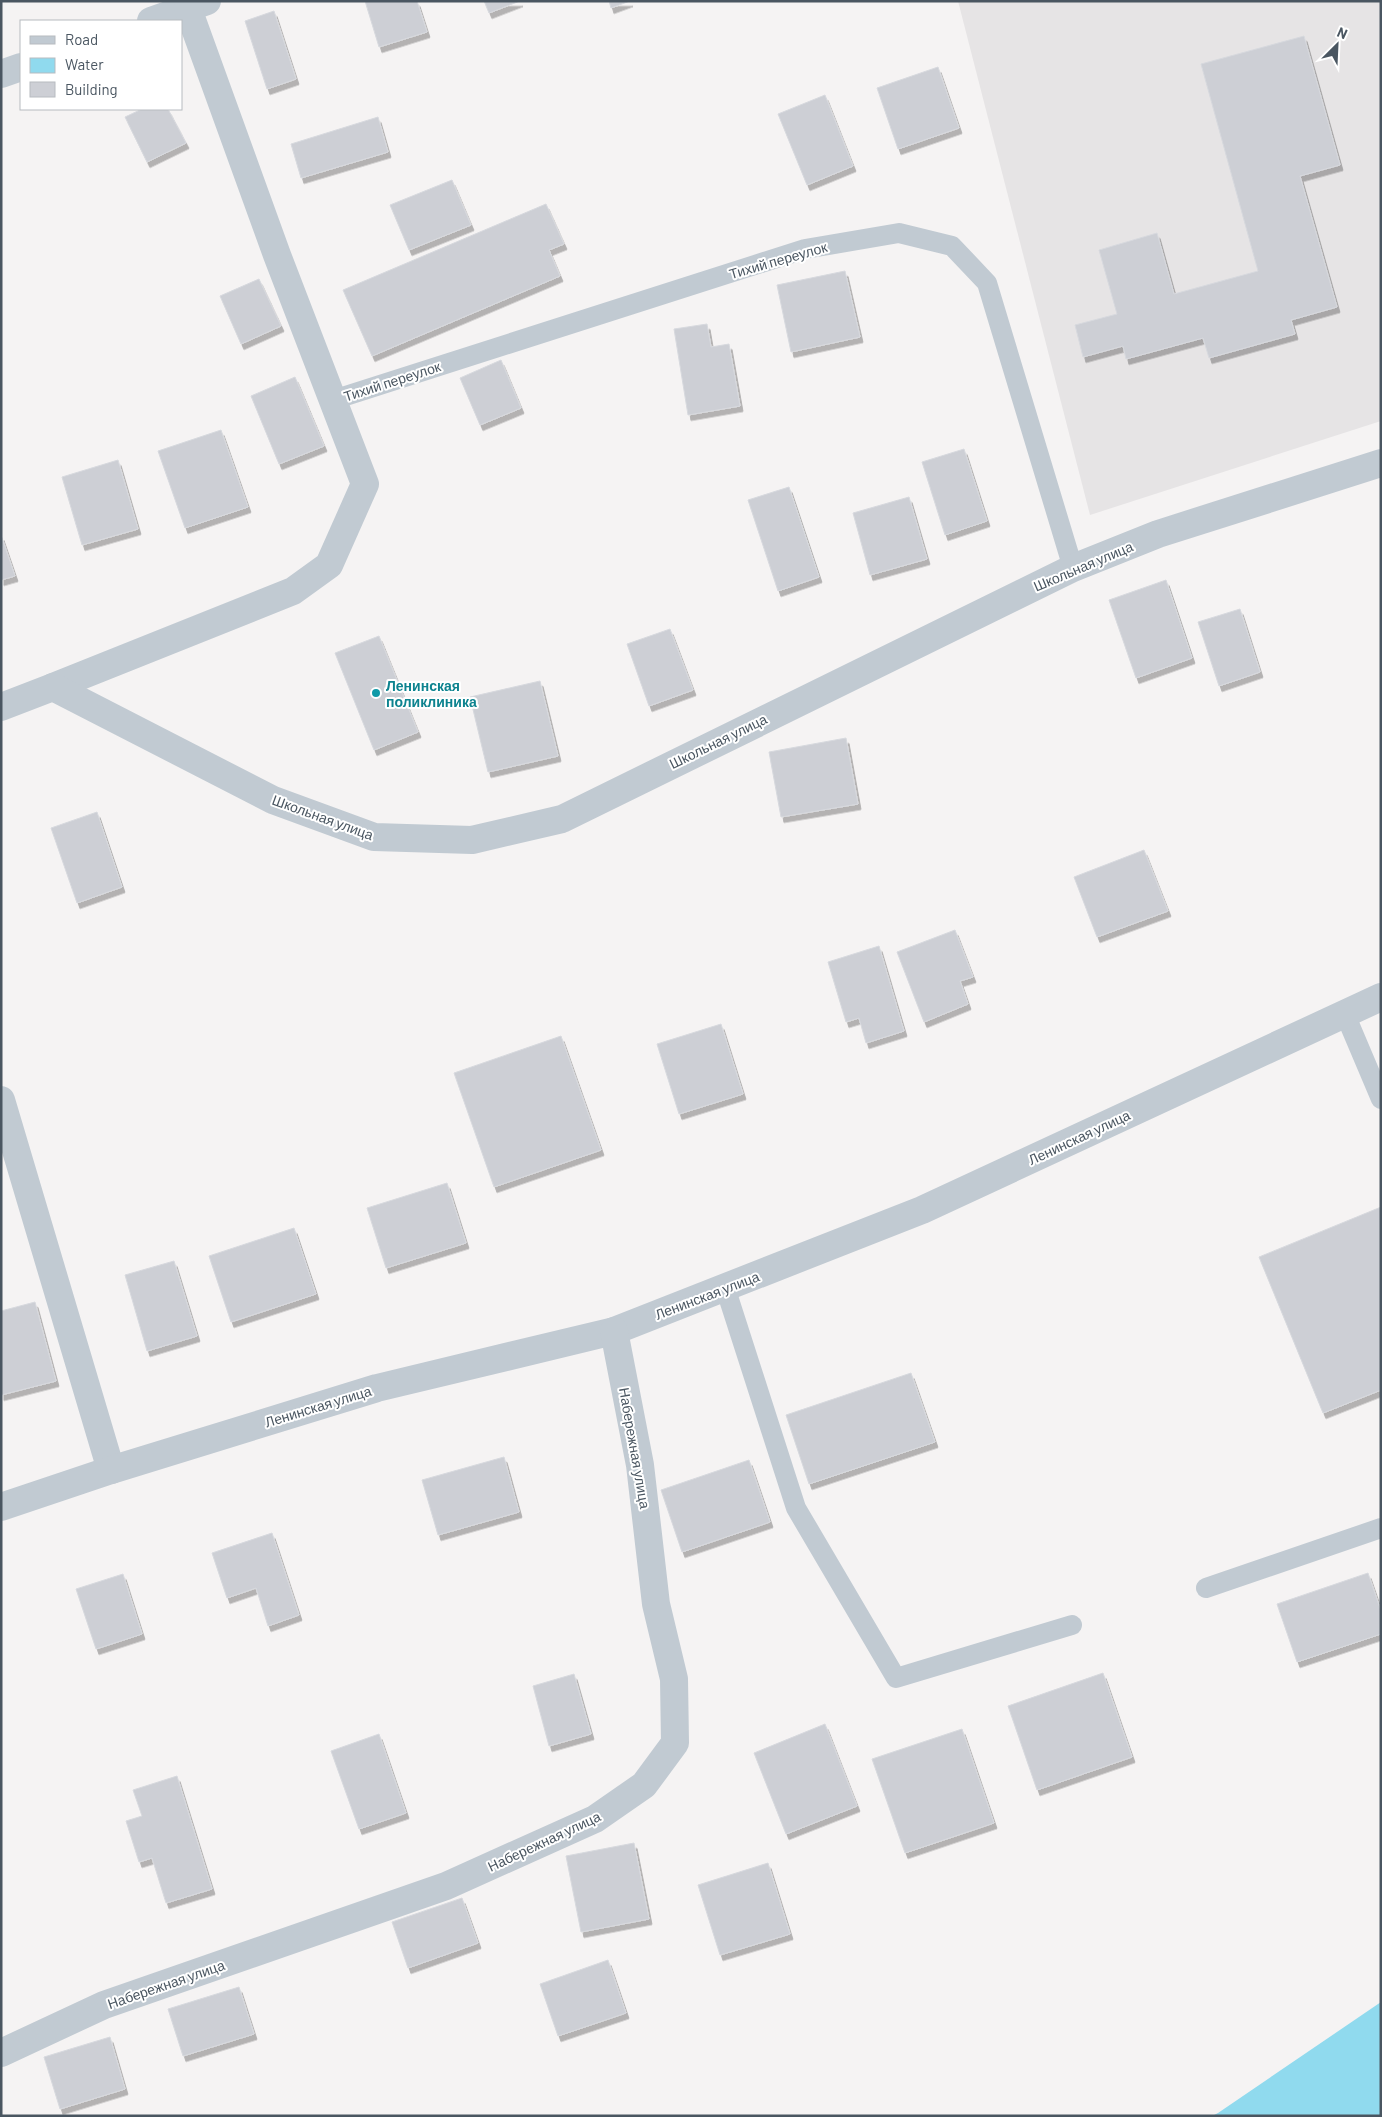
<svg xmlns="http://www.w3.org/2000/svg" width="1382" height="2117" font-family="Barlow,sans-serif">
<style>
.education{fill:#e6e4e5}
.water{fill:#90daee}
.building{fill:#cdcfd5;stroke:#d7d9de;filter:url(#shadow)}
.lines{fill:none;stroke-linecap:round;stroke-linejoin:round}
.service{stroke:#c1cad2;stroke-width:20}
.minor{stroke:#c1cad2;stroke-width:28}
.culture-dot{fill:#0f9aa8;stroke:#fff;stroke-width:2}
.labels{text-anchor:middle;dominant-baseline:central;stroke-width:4;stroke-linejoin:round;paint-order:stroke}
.street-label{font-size:14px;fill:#4a5661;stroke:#fff}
.culture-label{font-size:14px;font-weight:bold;fill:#0d838f;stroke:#fff;text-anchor:start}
</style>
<defs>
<filter id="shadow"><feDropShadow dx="3" dy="5.5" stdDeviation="0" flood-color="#0004"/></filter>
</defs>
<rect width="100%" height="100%" fill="#f5f3f3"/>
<path class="education" d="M958 1H1381V421L1090 515Z"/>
<path class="water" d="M1381 2002V2116H1212L1218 2113Z"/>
<g class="building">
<path d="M365 1H417L427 32 379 47Z"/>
<path d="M484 1H520L489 13Z"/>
<path d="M609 1H630L611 8Z"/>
<path d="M274 11 296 79 267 89 245 21Z"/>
<path d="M1304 36 1340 165 1300 176 1337 307 1291 320 1295 334 1209 358 1203 338 1126 359 1123 346 1083 357 1075 325 1117 314 1099 250 1157 233 1174 294 1258 271 1201 64Z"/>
<path d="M938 67 959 128 898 149 877 88Z"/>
<path d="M825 95 853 166 807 185 778 114Z"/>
<path d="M142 109H168L186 143 147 162 125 117Z"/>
<path d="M378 117 388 152 301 178 291 144Z"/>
<path d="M452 180 471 225 409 250 390 205Z"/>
<path d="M546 204 564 244 549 250 560 276 372 356 343 290Z"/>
<path d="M845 271 860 337 791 352 777 285Z"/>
<path d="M259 279 281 326 241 344 220 296Z"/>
<path d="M707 324 711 347 729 344 740 406 688 415 674 329Z"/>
<path d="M501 360 521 408 480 425 460 378Z"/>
<path d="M295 377 324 446 279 464 251 396Z"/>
<path d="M221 430 248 507 185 528 158 451Z"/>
<path d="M964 449 987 521 945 535 922 462Z"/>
<path d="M118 460 138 529 82 545 62 477Z"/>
<path d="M789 487 819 577 778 591 748 500Z"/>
<path d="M909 497 927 559 870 575 853 513Z"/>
<path d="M1 535 15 576 1 580Z"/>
<path d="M1166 580 1192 658 1136 678 1109 600Z"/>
<path d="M1240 609 1260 672 1219 686 1198 622Z"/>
<path d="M670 629 693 690 649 706 627 644Z"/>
<path d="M379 636 418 732 374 750 335 653Z"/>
<path d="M540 681 558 756 488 772 470 697Z"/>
<path d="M846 738 858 804 781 817 769 752Z"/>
<path d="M97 812 122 887 77 903 51 828Z"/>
<path d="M1144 850 1168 911 1097 937 1074 877Z"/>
<path d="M955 930 973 977 960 981 968 1004 924 1022 897 952Z"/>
<path d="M879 946 904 1031 866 1043 859 1018 846 1022 828 962Z"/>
<path d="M721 1024 743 1094 679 1114 657 1044Z"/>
<path d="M561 1036 601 1150 494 1187 454 1073Z"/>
<path d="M447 1183 466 1243 386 1268 367 1208Z"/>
<path d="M1381 1207V1390L1323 1413 1259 1257Z"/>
<path d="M294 1228 316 1294 231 1322 209 1256Z"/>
<path d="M174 1261 197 1336 147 1351 125 1275Z"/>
<path d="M35 1302 56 1381 1 1395V1311Z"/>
<path d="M911 1373 935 1442 809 1484 786 1415Z"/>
<path d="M504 1457 519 1512 438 1535 422 1480Z"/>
<path d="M749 1460 770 1522 682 1552 661 1490Z"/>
<path d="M272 1533 299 1615 268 1626 256 1588 227 1598 212 1553Z"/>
<path d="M1368 1573 1381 1611V1634L1297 1662 1277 1604Z"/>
<path d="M123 1574 142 1634 96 1649 76 1589Z"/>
<path d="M1103 1673 1132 1757 1037 1790 1008 1706Z"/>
<path d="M574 1674 591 1734 549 1746 533 1686Z"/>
<path d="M825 1724 857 1806 786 1834 754 1753Z"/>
<path d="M962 1729 994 1823 905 1853 872 1759Z"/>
<path d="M379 1734 406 1813 359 1829 331 1751Z"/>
<path d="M177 1776 212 1889 166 1903 152 1858 139 1862 126 1821 142 1816 133 1790Z"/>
<path d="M634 1843 649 1919 581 1932 566 1856Z"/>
<path d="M768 1863 790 1934 720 1955 698 1885Z"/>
<path d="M462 1898 478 1943 408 1968 392 1922Z"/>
<path d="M608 1960 626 2013 558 2036 540 1984Z"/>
<path d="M239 1987 254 2034 183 2056 168 2009Z"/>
<path d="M110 2037 125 2089 60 2109 44 2057Z"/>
</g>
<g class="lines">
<g class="service">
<path d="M333 400 805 249 899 233 952 246 987 283 1073 568"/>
<path d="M1345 1014 1381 1099"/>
<path d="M725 1287 796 1508 896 1678 1072 1625"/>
<path d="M1206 1588 1381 1528"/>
</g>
<g class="minor">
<path d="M151 21 207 1"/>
<path d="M1 74 21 67"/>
<path d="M53 687 293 591 329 565 365 484 277 255 188 9"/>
<path d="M1 707 53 687 273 800 374 837 472 840 562 819 1073 568 1158 534 1381 463"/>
<path d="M1 1100 111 1470"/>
<path d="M1 1507 111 1470 377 1388 614 1331 922 1210 1381 997"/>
<path d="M1 2053 104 2005 446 1886 595 1819 644 1785 675 1743 674 1679 656 1604 640 1465 614 1331"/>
</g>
</g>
<circle class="culture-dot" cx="376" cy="693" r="5"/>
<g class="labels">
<g class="street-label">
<text transform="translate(778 260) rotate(-16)">Тихий переулок</text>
<text transform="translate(392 381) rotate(-18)">Тихий переулок</text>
<text transform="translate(1083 566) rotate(-23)">Школьная улица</text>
<text transform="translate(718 741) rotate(-26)">Школьная улица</text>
<text transform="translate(323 817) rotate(20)">Школьная улица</text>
<text transform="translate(1079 1137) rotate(-25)">Ленинская улица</text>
<text transform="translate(707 1295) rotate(-21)">Ленинская улица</text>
<text transform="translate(318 1406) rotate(-17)">Ленинская улица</text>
<text transform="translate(635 1448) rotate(80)">Набережная улица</text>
<text transform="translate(544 1841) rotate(-25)">Набережная улица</text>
<text transform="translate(166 1984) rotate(-19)">Набережная улица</text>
</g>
<g class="culture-label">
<text x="386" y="685">Ленинская<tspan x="386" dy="16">поликлиника</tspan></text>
</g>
</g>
<rect width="1382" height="2117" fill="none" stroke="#4a5661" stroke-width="5"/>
<rect x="20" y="20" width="162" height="90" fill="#ffffff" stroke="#b7bbc0"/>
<rect x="30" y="36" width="25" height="8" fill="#c1cad2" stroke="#b7bbc0"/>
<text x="65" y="45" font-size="15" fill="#4a5661">Road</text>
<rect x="30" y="58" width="25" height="15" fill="#90daee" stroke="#b7bbc0"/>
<text x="65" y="70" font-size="15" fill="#4a5661">Water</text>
<rect x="30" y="82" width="25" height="15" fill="#cdcfd5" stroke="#b7bbc0"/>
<text x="65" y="95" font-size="15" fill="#4a5661">Building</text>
<g transform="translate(1337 45) rotate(24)" stroke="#ffffff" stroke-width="4" paint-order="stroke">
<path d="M0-4L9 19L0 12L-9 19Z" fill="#4a5661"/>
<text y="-8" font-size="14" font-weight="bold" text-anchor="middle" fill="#4a5661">N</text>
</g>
</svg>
